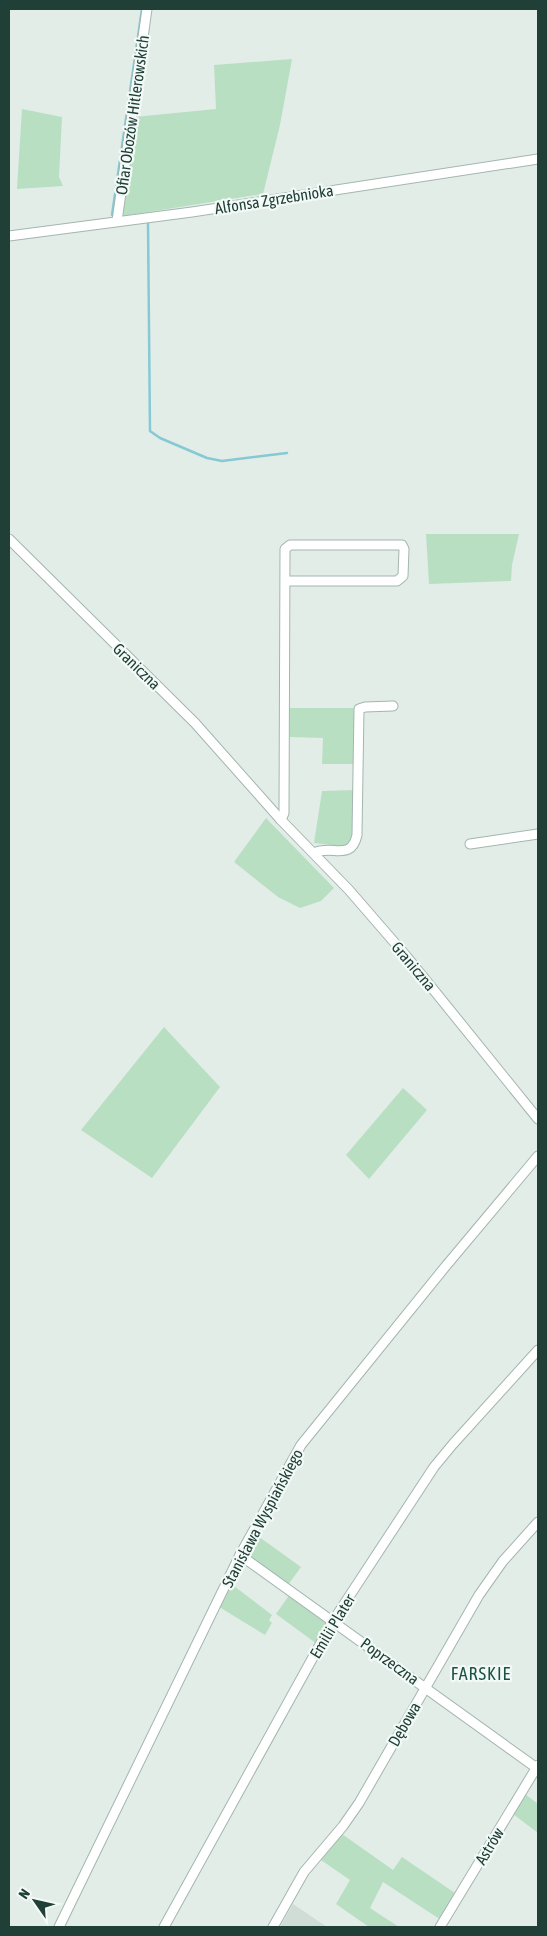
<svg xmlns="http://www.w3.org/2000/svg" width="547" height="1936" font-family="'Asap Condensed',sans-serif">
<style>
.built{fill:#d0ddd7}
.green{fill:#b9dfc3}
.lines{fill:none;stroke-linecap:round;stroke-linejoin:round}
.stream{stroke:#86c9d5;stroke-width:2.5}
.minor-casing{stroke:#a4b5af;stroke-width:11}
.minor{stroke:#fff;stroke-width:9}
.labels{text-anchor:middle;dominant-baseline:central;stroke-width:4.5;stroke-linejoin:round;paint-order:stroke}
.street-label{font-size:16px;fill:#203f37;stroke:#f2f9f6}
.neighbourhood-label{font-size:18px;letter-spacing:1px;fill:#1b5245;stroke:#f2f9f6}
</style>
<rect width="100%" height="100%" fill="#e2ede8"/>
<path class="built" d="M293 1904 327 1927H280Z"/>
<g class="green">
<path d="M292 59 280 125 263 194 123 216 134 117 216 109 214 65Z"/>
<path d="M22 109 62 117 59 177 63 186 17 189Z"/>
<path d="M426 534H519L512 565 511 581 429 584Z"/>
<path d="M289 708H356L355 764H322L323 738 290 737Z"/>
<path d="M355 790C354 808 358 832 346 847L314 843 322 791Z"/>
<path d="M266 818 334 888 321 901 300 908 278 897 234 862Z"/>
<path d="M164 1027 220 1087 152 1178 81 1130Z"/>
<path d="M403 1088 427 1110 369 1179 346 1155Z"/>
<path d="M255 1534 301 1567 288 1585 243 1554Z"/>
<path d="M230 1583 272 1615 269 1620 272 1623 265 1635 216 1605Z"/>
<path d="M290 1594 326 1620 328 1624 317 1644 276 1614Z"/>
<path d="M525 1794 538 1804V1833L513 1814Z"/>
<path d="M342 1834 393 1870 402 1857 455 1893 441 1920 383 1882 370 1908 399 1927H369L336 1904 350 1880 321 1860Z"/>
</g>
<g class="lines">
<g class="stream">
<path d="M112 215 142 9"/>
<path d="M148 223 150 431 160 438 207 458 222 461 287 453"/>
</g>
<defs>
<g id="minor">
<path d="M117 221 147 9"/>
<path d="M9 236 192 212 538 159"/>
<path d="M9 539 195 723 281 820 349 890 407 957 538 1119"/>
<path d="M281 820 284 813 285 549 290 545H402L404 549 403 576 397 581H285"/>
<path d="M470 844 538 834"/>
<path d="M314 853C332 844 351 862 357 835L359 709 365 707 393 706"/>
<path d="M240 1555 538 1769"/>
<path d="M59 1927 240 1555 301 1445 445 1267 538 1156"/>
<path d="M164 1927 333 1621 434 1467 453 1444 538 1350"/>
<path d="M273 1927 304 1872 343 1826 359 1803 479 1595 503 1561 538 1522"/>
<path d="M440 1927 538 1765"/>
</g>
</defs>
<use href="#minor" class="minor-casing"/>
<use href="#minor" class="minor"/>
</g>
<g class="labels">
<g class="street-label">
<text transform="translate(132 115) rotate(-82)">Ofiar Obozów Hitlerowskich</text>
<text transform="translate(274 199) rotate(-9)">Alfonsa Zgrzebnioka</text>
<text transform="translate(137 666) rotate(44)">Graniczna</text>
<text transform="translate(414 966) rotate(50)">Graniczna</text>
<text transform="translate(262 1518) rotate(-62)">Stanisława Wyspiańskiego</text>
<text transform="translate(332 1626) rotate(-59)">Emilii Plater</text>
<text transform="translate(390 1661) rotate(36)">Poprzeczna</text>
<text transform="translate(404 1724) rotate(-60)">Dębowa</text>
<text transform="translate(489 1846) rotate(-59)">Astrów</text>
</g>
<g class="neighbourhood-label">
<text x="481" y="1673">FARSKIE</text>
</g>
</g>
<rect width="547" height="1936" fill="none" stroke="#203f37" stroke-width="20"/>
<g transform="translate(35 1901) rotate(304)" stroke="#f2f9f6" stroke-width="4" paint-order="stroke">
<path d="M0-4L9 19L0 12L-9 19Z" fill="#203f37"/>
<text y="-8" font-size="14" font-weight="bold" text-anchor="middle" fill="#203f37">N</text>
</g>
</svg>
